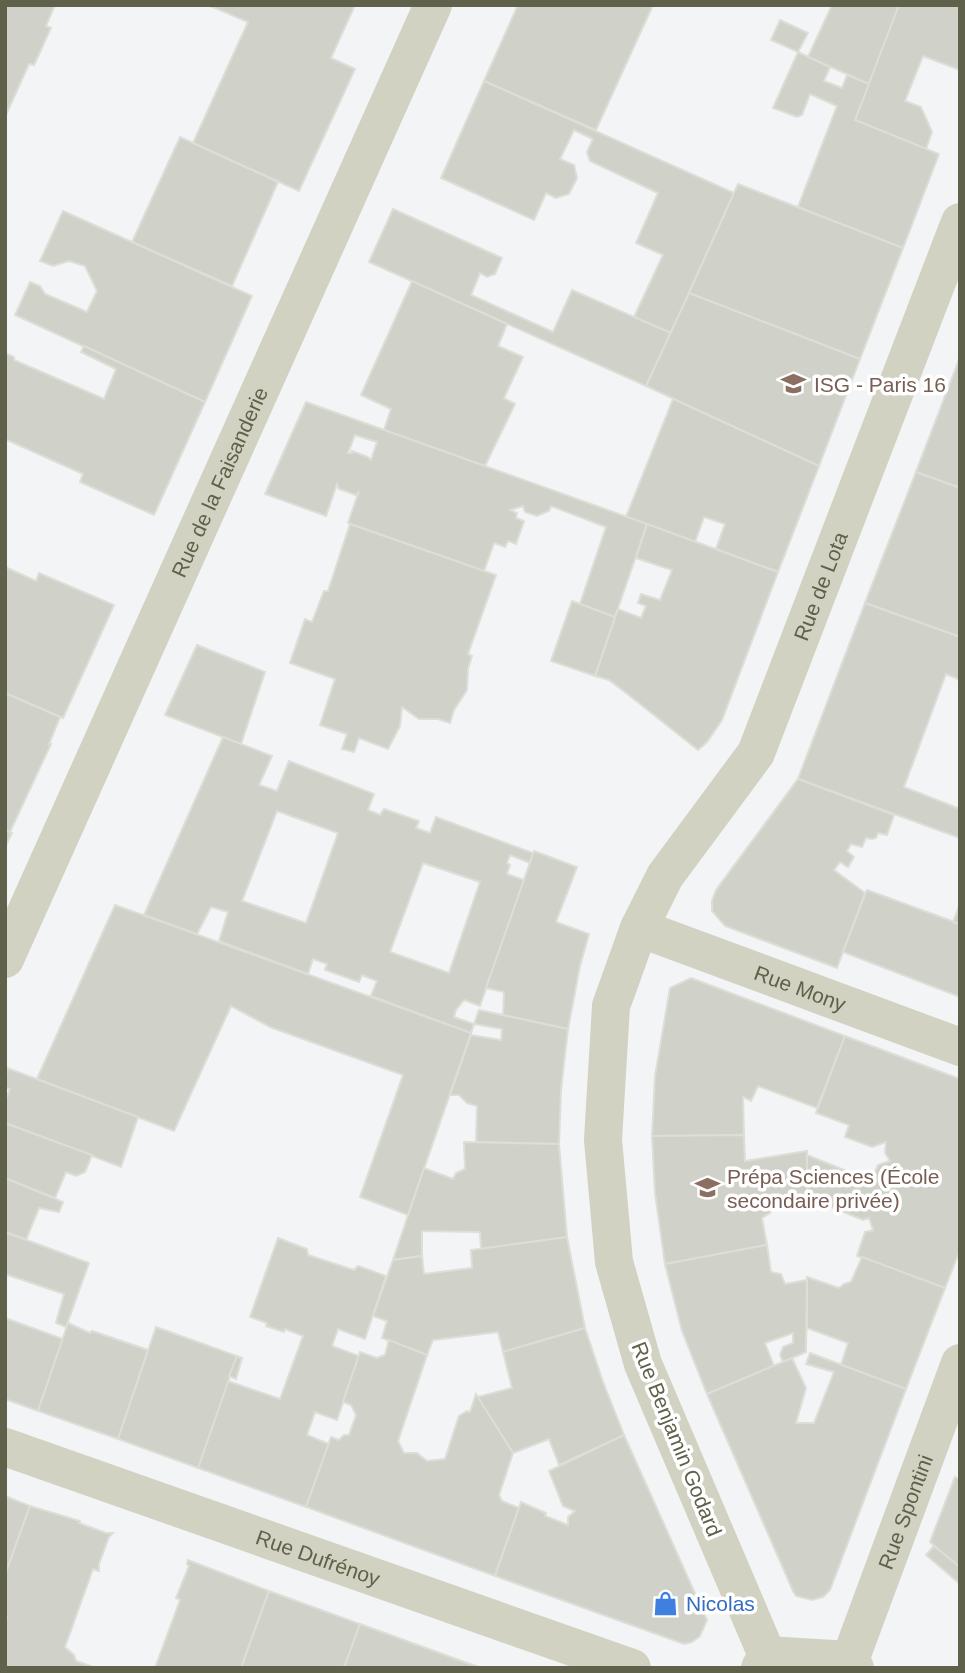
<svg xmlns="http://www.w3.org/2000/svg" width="965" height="1673" font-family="Arial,sans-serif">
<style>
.building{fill:#d0d2ca;stroke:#dcded7;stroke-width:2;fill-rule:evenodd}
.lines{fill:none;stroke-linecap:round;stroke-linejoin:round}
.minor{stroke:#d1d2c1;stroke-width:38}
.labels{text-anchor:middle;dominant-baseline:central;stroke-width:7;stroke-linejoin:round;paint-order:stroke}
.education-label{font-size:21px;fill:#785e54;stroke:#fff;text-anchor:start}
.street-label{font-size:21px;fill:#60614a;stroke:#fff}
.shop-label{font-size:21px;fill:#366cbe;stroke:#fff;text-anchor:start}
</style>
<rect width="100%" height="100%" fill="#f3f4f5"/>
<g class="building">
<path d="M5 5H55L46 26 51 28 34 65 29 64 5 117Z"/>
<path d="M208 5H355L331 58 355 69 299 191 193 143 248 22Z"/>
<path d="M518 5H653L596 130 484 81Z"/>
<path d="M832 5H899L869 84 808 57Z"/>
<path d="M899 5H960V70L923 56 905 101 921 107 932 132 926 149 855 120Z"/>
<path d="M780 20 808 33 798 52 771 40Z"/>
<path d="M798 52 830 67 824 81 842 88 847 75 869 84 855 120 939 154 903 248 798 207 837 106 810 94 802 115 797 117 773 108Z"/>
<path d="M484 81 734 193 671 333 634 317 663 255 636 243 658 193 590 161 587 152 593 139 574 130 560 159 574 165 577 178 569 194 556 198 546 193 534 220 441 178Z"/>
<path d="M180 137 278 182 232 286 132 242Z"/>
<path d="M738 184 903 248 860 359 689 293Z"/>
<path d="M393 209 502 258 495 274 487 277 480 273 471 295 553 332 572 290 671 333 646 386 369 262Z"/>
<path d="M63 211 252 296 205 402 15 315 30 282 40 286 45 294 87 312 97 291 85 266 69 261 53 266 40 261Z"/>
<path d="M412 281 507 324 498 346 523 357 504 398 515 404 485 466 384 430 391 409 361 395Z"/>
<path d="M689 293 860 359 819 466 646 386Z"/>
<path d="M84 346 205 402 154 515 80 482 83 474 5 439V353L14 357V360L104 399 116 369 81 352Z"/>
<path d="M960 357V488L916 472Z"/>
<path d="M673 399 819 466 778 572 716 549 725 524 704 517 695 542 626 517Z"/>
<path d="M306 402 647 524 615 617 580 604 606 527 551 506 549 511 537 516 525 512 523 506 510 510 517 513 516 518 524 521 516 544 508 541 505 547 494 543 484 571 348 523 359 491 356 495 339 489 337 484 326 516 265 494ZM355 435 377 442 371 460 368 457 352 451V453H348Z"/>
<path d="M916 472 960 488V637L865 603Z"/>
<path d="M350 524 496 575 468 654 472 656 468 669 467 690 454 710 450 723 438 719H419L402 707 400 726 388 749 359 738 354 752 342 749 347 734 320 725 335 679 290 663 305 619 312 622 324 591H328Z"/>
<path d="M647 524 778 572 722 720 707 742 698 750 630 696 609 680 595 676 618 609 641 618 646 606 638 603 641 594 660 600 672 570 636 558Z"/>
<path d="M5 567 36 581 39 573 114 605 63 718 5 693Z"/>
<path d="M572 601 615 617 595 676 551 661Z"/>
<path d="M865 603 960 637V680L946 674 904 787 960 809V838L798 779Z"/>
<path d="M197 645 265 672 241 744 165 715Z"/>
<path d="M5 693 60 717 49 744H51L10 832 5 830Z"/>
<path d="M223 737 272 756 259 785 277 791 289 761 374 794 368 810 380 815 384 809 419 821 416 828 430 833 436 817 533 853 530 863 510 855 507 863 510 865 507 874 524 880 480 1006 464 1000 456 1010 454 1017 474 1024 471 1033 371 996 377 981 362 975 359 982 325 970 327 964 313 959 308 974 219 941 228 912 211 907 197 934 144 915ZM277 811 338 833 306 923 242 901ZM423 863 480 882 449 973 390 952Z"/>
<path d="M798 779 894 815 887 835 878 833 876 838 872 839 866 838 862 847 851 844 847 851 854 857 848 867 840 862 834 870 865 893 837 968 725 926 712 911V901L716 890Z"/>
<path d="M5 830 12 833 5 847Z"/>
<path d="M534 851 577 867 556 922 589 934 580 966 568 1029 503 1015 504 992 486 988Z"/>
<path d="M867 890 960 924V997L843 952Z"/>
<path d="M960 904V924L953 922Z"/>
<path d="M115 905 471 1033 408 1215 360 1197 403 1075 270 1027 231 1006 174 1131 37 1079Z"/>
<path d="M691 978 845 1036 817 1108 758 1086 751 1101 743 1097 744 1135 652 1136 655 1076 670 988Z"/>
<path d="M479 1010 568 1029 561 1090 559 1144 476 1142 477 1106 467 1103 459 1095H450L471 1035 501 1040 502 1029 474 1024Z"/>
<path d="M845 1036 960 1079V1250L945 1288 857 1256 865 1232 873 1230 869 1218 863 1220 807 1197V1155L871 1181 878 1165 890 1161 885 1153 886 1142 872 1147 845 1137 849 1125 816 1113Z"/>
<path d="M7 1068 138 1117 121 1167 5 1123V1101L10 1089 5 1087Z"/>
<path d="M5 1123 92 1155 85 1172 76 1176 66 1172 55 1198 5 1178Z"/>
<path d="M744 1135 745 1161 807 1151V1197L772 1205 770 1213 762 1218 767 1245 665 1264 655 1193 652 1136Z"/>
<path d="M464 1142 559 1144 567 1237 481 1249 480 1232 422 1231V1256L393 1260 424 1168 453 1179 456 1173 465 1169Z"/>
<path d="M5 1178 63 1202 59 1212 39 1208 26 1240 5 1232Z"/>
<path d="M5 1232 89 1263 66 1327 56 1323 64 1294 5 1274Z"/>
<path d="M567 1237 585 1328 503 1352 498 1332 433 1340 427 1355 382 1338 387 1321 373 1316 393 1260 422 1256 424 1274 472 1268 471 1250Z"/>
<path d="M278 1238 307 1249 308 1255 354 1270 358 1266 386 1276 365 1339 338 1329 332 1346 359 1356 337 1420 315 1412 307 1435 329 1444 306 1507 198 1468 228 1381 280 1399 303 1336 285 1329 284 1332 266 1326 267 1323 250 1317Z"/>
<path d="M767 1245 771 1272 781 1274 785 1284 807 1280 806 1352 783 1362 780 1355 783 1347 793 1343V1333L765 1343 774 1366 707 1394 682 1331 665 1264Z"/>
<path d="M862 1257 945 1288 906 1389 841 1365 848 1343 807 1328V1277L839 1288 844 1284 851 1282Z"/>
<path d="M5 1318 63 1339 38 1411 5 1399Z"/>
<path d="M68 1323 90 1333 92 1331 148 1350 118 1439 38 1411Z"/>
<path d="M156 1327 237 1356 198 1468 118 1439Z"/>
<path d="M585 1328 603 1382 624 1435 559 1465 549 1439 513 1453 477 1397 512 1388 503 1352Z"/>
<path d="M389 1340 427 1355 398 1441 404 1453H417L427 1461 445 1459 459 1416 467 1411 470 1412 476 1394 513 1453 499 1495 502 1501 519 1508 495 1576 306 1507 331 1437 339 1440 344 1435H349L356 1415 351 1405 343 1402 360 1352 377 1358 385 1355Z"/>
<path d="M810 1353 906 1389 830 1590 823 1597 812 1600 796 1596 793 1591 707 1394 792 1358 806 1388 796 1423H814L834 1372 806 1364Z"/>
<path d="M237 1356 242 1358 236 1379 229 1376Z"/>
<path d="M624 1435 707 1620 700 1636 692 1642 684 1644 495 1576 521 1502 546 1513 545 1516 568 1525V1517L575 1511 563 1506 549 1471Z"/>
<path d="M955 1477 960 1480 959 1567 930 1542Z"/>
<path d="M5 1496 30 1506 5 1575Z"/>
<path d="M30 1506 80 1521 79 1523 106 1533H113L109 1537 99 1564V1571L93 1569 65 1647 74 1655 76 1661 96 1668H5V1622L7 1617 5 1616V1575Z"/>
<path d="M934 1546 960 1567V1584L926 1555Z"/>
<path d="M188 1560 269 1591 241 1668H155L180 1600 176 1598 189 1566 187 1564Z"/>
<path d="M269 1591 360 1624 344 1668H241Z"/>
<path d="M360 1624 481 1668H344Z"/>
</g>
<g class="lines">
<g class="minor">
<path id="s1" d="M639 928 960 1047"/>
<path id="s2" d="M5 959 433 5"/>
<path id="s3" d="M5 1447 632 1668"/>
<path id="s4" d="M767 1655 643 1364 614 1262 603 1140 611 1006 639 928 665 876 756 753 960 222"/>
<path id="s5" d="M850 1660 960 1363"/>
<path d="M760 1668 767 1655 850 1660 855 1668"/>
</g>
</g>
<defs>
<symbol id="university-bare" viewBox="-9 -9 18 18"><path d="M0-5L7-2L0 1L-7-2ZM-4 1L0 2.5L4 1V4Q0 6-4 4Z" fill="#8d6e63" stroke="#fff" stroke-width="2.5" paint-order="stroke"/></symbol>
<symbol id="school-bare" viewBox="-9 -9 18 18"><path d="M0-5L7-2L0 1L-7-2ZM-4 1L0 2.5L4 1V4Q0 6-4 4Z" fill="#8d6e63" stroke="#fff" stroke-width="2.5" paint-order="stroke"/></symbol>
<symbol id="shop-bare" viewBox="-9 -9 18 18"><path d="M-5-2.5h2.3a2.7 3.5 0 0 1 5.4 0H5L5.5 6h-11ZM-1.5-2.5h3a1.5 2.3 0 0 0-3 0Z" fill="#3f7fe0" stroke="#fff" stroke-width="2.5" paint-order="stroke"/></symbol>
</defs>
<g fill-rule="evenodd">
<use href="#university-bare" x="776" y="366" width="35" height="35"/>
<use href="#school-bare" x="690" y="1170" width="35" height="35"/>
<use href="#shop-bare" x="648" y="1586" width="35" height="35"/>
</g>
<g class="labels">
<g class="education-label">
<text x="814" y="384">ISG - Paris 16</text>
<text x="727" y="1176">Prépa Sciences (École<tspan x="727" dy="24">secondaire privée)</tspan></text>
</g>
<g class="street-label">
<text stroke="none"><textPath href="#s2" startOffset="523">Rue de la Faisanderie</textPath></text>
<text stroke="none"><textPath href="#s4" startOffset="1152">Rue de Lota</textPath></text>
<text stroke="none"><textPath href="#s1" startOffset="172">Rue Mony</textPath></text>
<text transform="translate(677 1439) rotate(68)">Rue Benjamin Godard</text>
<text stroke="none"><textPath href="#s5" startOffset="158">Rue Spontini</textPath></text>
<text stroke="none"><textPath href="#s3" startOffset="332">Rue Dufrénoy</textPath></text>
</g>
<g class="shop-label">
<text x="686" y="1603">Nicolas</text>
</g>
</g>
<rect width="965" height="1673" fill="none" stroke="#60614a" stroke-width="14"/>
</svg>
